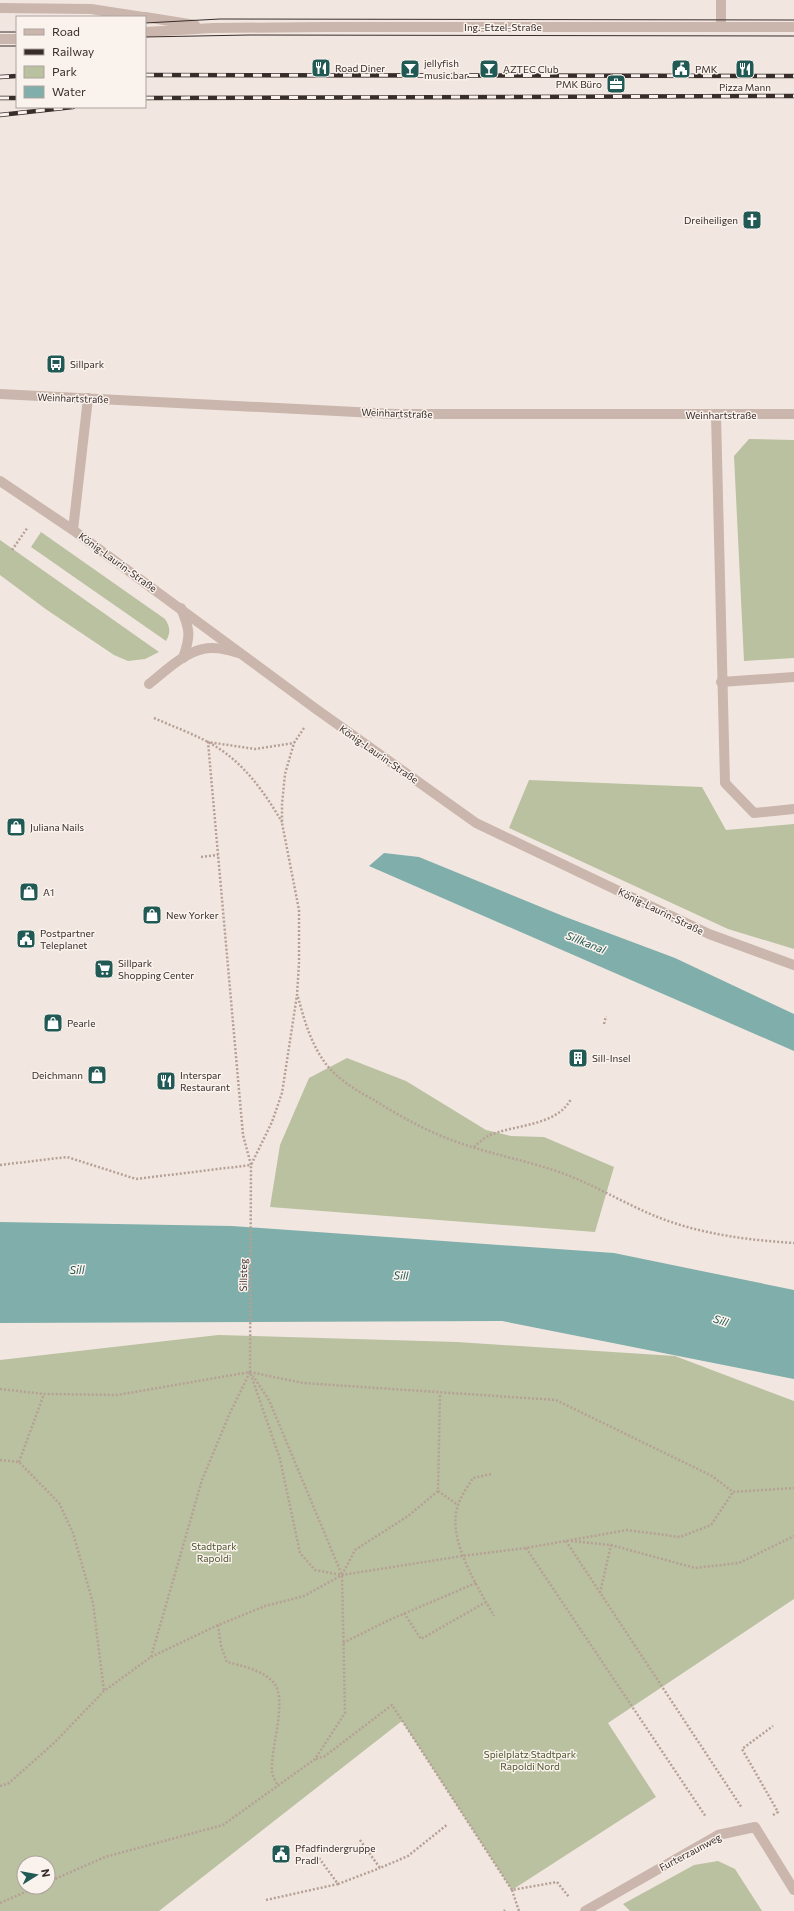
<svg xmlns="http://www.w3.org/2000/svg" width="794" height="1911" font-family="Commissioner,sans-serif">
<style>
.green{fill:#bac1a0;fill-rule:evenodd}
.water{fill:#80aeaa}
.lines{fill:none;stroke-linecap:round;stroke-linejoin:round}
.path{stroke:#b6a096;stroke-width:2.5;stroke-dasharray:2 2;stroke-linecap:butt}
.service{stroke:#cab6ac;stroke-width:10}
.minor{stroke:#cab6ac;stroke-width:10}
.tertiary{stroke:#cab6ac;stroke-width:10}
.tram{stroke:#392d2b;stroke-width:1}
.rail-casing{stroke:#392d2b;stroke-width:4.5}
.rail{stroke:#faf2ec;stroke-width:3;stroke-dasharray:9;stroke-linecap:butt}
.labels{text-anchor:middle;dominant-baseline:central;stroke-width:3;stroke-linejoin:round;paint-order:stroke}
.street-label{font-size:10px;fill:#392d2b;stroke:#faf2ec}
.poi-label{font-size:10px;fill:#392d2b;stroke:#faf2ec;text-anchor:start}
.park-label{font-size:10px;fill:#4d562f;stroke:#faf2ec}
.water-label{font-size:11px;font-style:italic;fill:#215955;stroke:#faf2ec}
</style>
<rect width="100%" height="100%" fill="#f2e7e0"/>
<g class="green">
<path d="M749 439 794 440V658L744 661 734 456Z"/>
<path d="M41 532 165 619C170 627 171 632 166 641L31 547Z"/>
<path d="M0 540 159 652 145 659 128 661 114 655 47 610 0 575Z"/>
<path d="M529 780 702 787 726 830 794 824V949L728 929 509 828Z"/>
<path d="M347 1058 406 1081 486 1130 511 1136 544 1137 614 1167 595 1232 270 1207 280 1145 309 1078Z"/>
<path d="M218 1335 457 1342 675 1356 794 1401V1599L608 1723 656 1797 512 1890 402 1721 159 1911H0V1360ZM24 1863H48V1887H24Z"/>
<path d="M718 1861 735 1869 762 1911H630L623 1904 694 1865Z"/>
</g>
<g class="water">
<path d="M384 853 419 857 563 916 675 958 794 1014V1051L369 866Z"/>
<path d="M0 1222 232 1226 614 1253 794 1290V1379L502 1321 0 1323Z"/>
</g>
<g class="lines">
<g class="path">
<path d="M12 550 28 527"/>
<path d="M154 718C172 726 191 733 208 742 242 760 263 790 282 822"/>
<path d="M304 728 294 743 285 774 282 804V823L299 910V963L297 995 282 1093 272 1122 251 1165 250 1372 280 1459 300 1553 315 1570 342 1575"/>
<path d="M201 857 218 855"/>
<path d="M298 997C305 1023 313 1051 332 1071 344 1083 359 1092 374 1100 401 1117 430 1133 460 1143 491 1154 523 1160 553 1170 588 1181 621 1202 655 1216 699 1234 747 1240 794 1243"/>
<path d="M604 1024 606 1016"/>
<path d="M474 1147C478 1143 483 1139 488 1136 514 1124 556 1127 571 1099"/>
<path d="M0 1165 67 1157 136 1179 251 1165 243 1135 208 742 255 749 294 743"/>
<path d="M0 1389 44 1394 117 1395 250 1372 303 1383 556 1400 712 1476 733 1492 794 1488"/>
<path d="M0 1460 19 1462 59 1503 73 1533 93 1603 104 1691"/>
<path d="M19 1462 44 1394"/>
<path d="M491 1474 473 1478C468 1486 461 1496 458 1505 446 1539 478 1587 494 1616"/>
<path d="M438 1491 458 1505"/>
<path d="M566 1541 742 1808"/>
<path d="M571 1541 611 1545 695 1568 739 1563 794 1536"/>
<path d="M526 1548 706 1817"/>
<path d="M342 1575 355 1550 408 1516 438 1491 440 1393"/>
<path d="M600 1593 611 1545"/>
<path d="M404 1613 421 1639 486 1602"/>
<path d="M218 1625 221 1646 227 1662C242 1666 263 1670 274 1683 288 1700 270 1749 272 1772 273 1777 276 1782 278 1786"/>
<path d="M343 1643 389 1620 476 1583"/>
<path d="M151 1657 202 1480 229 1415 250 1372"/>
<path d="M316 1759 325 1756 392 1705 512 1890 557 1882 569 1897"/>
<path d="M0 1786 9 1783 54 1743 104 1691 151 1657 218 1625 265 1606 304 1596 342 1575 462 1556 526 1548 627 1530 680 1537 711 1525 733 1492"/>
<path d="M773 1815 778 1812 742 1749 773 1726"/>
<path d="M360 1840 380 1868 408 1856 448 1824"/>
<path d="M319 1858 338 1884 380 1868"/>
<path d="M48 1882 105 1857 223 1825 315 1759 345 1713 342 1575 269 1400 253 1376"/>
<path d="M512 1890 519 1911"/>
<path d="M266 1900 338 1884"/>
<path d="M0 1903 37 1887"/>
<path d="M504 1911 505 1910"/>
</g>
<g class="service">
<path d="M721 0V27"/>
<path d="M716 415 725 783 754 813 794 809"/>
<path d="M181 608C190 630 191 635 183 658"/>
<path d="M721 682 794 677"/>
<path d="M149 684C163 673 185 652 203 649 215 646 227 650 239 653"/>
</g>
<g class="minor">
<path d="M0 8 91 9 143 17"/>
<path d="M145 17 195 25"/>
<path d="M145 32 213 28 326 27H794"/>
<path d="M0 39H17"/>
<path d="M73 530 88 398"/>
<path d="M585 1911 718 1835 755 1827 794 1890"/>
</g>
<g class="tertiary">
<path d="M0 394 395 414H794"/>
<path d="M0 481 73 530 316 709 476 823 709 934 794 965"/>
</g>
<g class="tram">
<path d="M145 23 220 19 794 20"/>
<path d="M0 32H17"/>
<path d="M145 37 249 35 794 36"/>
<path d="M0 46H17"/>
</g>
<defs>
<g id="rail">
<path d="M145 75 794 76"/>
<path d="M0 77 17 76"/>
<path d="M0 98H17"/>
<path d="M145 98 794 96"/>
<path d="M0 115 73 107"/>
</g>
</defs>
<use href="#rail" class="rail-casing"/>
<use href="#rail" class="rail"/>
</g>
<defs>
<symbol id="restaurant-square" viewBox="-11 -11 22 22"><rect x="-9" y="-9" width="18" height="18" rx="4" fill="#215955" stroke="#faf2ec"/><path d="M-5-6h1v4h1v-4h1v4h1v-4h1v5L-1.5 .5V6h-2V.5L-5-1ZM5-6V6H3V1.5H1.5Q1.5-4 5-6Z" fill="#fff"/></symbol>
<symbol id="bar-square" viewBox="-11 -11 22 22"><rect x="-9" y="-9" width="18" height="18" rx="4" fill="#215955" stroke="#faf2ec"/><path d="M-6-5H6L.8 .8V4.5H3.5V6h-7V4.5H-.8V.8Z" fill="#fff"/></symbol>
<symbol id="civic-square" viewBox="-11 -11 22 22"><rect x="-9" y="-9" width="18" height="18" rx="4" fill="#215955" stroke="#faf2ec"/><path d="M-.6-6.5H3V-4.5H.6V-3L4-1V1h2V6H-6V1h2V-1L-.6-3ZM-1.2 2.5V6h2.4V2.5Z" fill="#fff"/></symbol>
<symbol id="office-square" viewBox="-11 -11 22 22"><rect x="-9" y="-9" width="18" height="18" rx="4" fill="#215955" stroke="#faf2ec"/><path d="M-6-3h4V-5.5h4V-3h4V5H-6ZM-1-4.5V-3h2v-1.5ZM-6 0V1H6V0Z" fill="#fff"/></symbol>
<symbol id="church-square" viewBox="-11 -11 22 22"><rect x="-9" y="-9" width="18" height="18" rx="4" fill="#215955" stroke="#faf2ec"/><path d="M-1.2-6h2.4v3.5h3.3v2.4h-3.3V6h-2.4V-.1h-3.3v-2.4h3.3Z" fill="#fff"/></symbol>
<symbol id="bus-square" viewBox="-11 -11 22 22"><rect x="-9" y="-9" width="18" height="18" rx="4" fill="#215955" stroke="#faf2ec"/><path d="M-5-6H5V4H4V6H2V4H-2V6H-4V4H-5ZM-3.5-4V0h7V-4ZM-3.5 1.2v1.5H-2V1.2ZM2 1.2v1.5H3.5V1.2Z" fill="#fff"/></symbol>
<symbol id="shop-square" viewBox="-11 -11 22 22"><rect x="-9" y="-9" width="18" height="18" rx="4" fill="#215955" stroke="#faf2ec"/><path d="M-5-2.5h2.3a2.7 3.5 0 0 1 5.4 0H5L5.5 6h-11ZM-1.5-2.5h3a1.5 2.3 0 0 0-3 0Z" fill="#fff"/></symbol>
<symbol id="supermarket-square" viewBox="-11 -11 22 22"><rect x="-9" y="-9" width="18" height="18" rx="4" fill="#215955" stroke="#faf2ec"/><path d="M-6-5.5h2.5l.6 2H6L4.5 2H-2.5L-4.4-4H-6ZM-1.5 3.2a1.3 1.3 0 1 0 .1 0ZM3 3.2a1.3 1.3 0 1 0 .1 0Z" fill="#fff"/></symbol>
<symbol id="building-square" viewBox="-11 -11 22 22"><rect x="-9" y="-9" width="18" height="18" rx="4" fill="#215955" stroke="#faf2ec"/><path d="M-4-6H4V6H1V3H-1V6H-4ZM-2.5-4.3h1.7v1.8h-1.7ZM.8-4.3h1.7v1.8H.8ZM-2.5-1h1.7V.8h-1.7ZM.8-1h1.7V.8H.8Z" fill="#fff"/></symbol>
</defs>
<g fill-rule="evenodd">
<use href="#restaurant-square" x="310" y="57" width="22" height="22"/>
<use href="#bar-square" x="399" y="58" width="22" height="22"/>
<use href="#bar-square" x="478" y="58" width="22" height="22"/>
<use href="#civic-square" x="670" y="58" width="22" height="22"/>
<use href="#restaurant-square" x="734" y="58" width="22" height="22"/>
<use href="#office-square" x="605" y="73" width="22" height="22"/>
<use href="#church-square" x="741" y="209" width="22" height="22"/>
<use href="#bus-square" x="45" y="353" width="22" height="22"/>
<use href="#shop-square" x="5" y="816" width="22" height="22"/>
<use href="#shop-square" x="18" y="881" width="22" height="22"/>
<use href="#shop-square" x="141" y="904" width="22" height="22"/>
<use href="#civic-square" x="15" y="928" width="22" height="22"/>
<use href="#supermarket-square" x="93" y="958" width="22" height="22"/>
<use href="#shop-square" x="42" y="1012" width="22" height="22"/>
<use href="#building-square" x="567" y="1047" width="22" height="22"/>
<use href="#shop-square" x="86" y="1064" width="22" height="22"/>
<use href="#restaurant-square" x="155" y="1070" width="22" height="22"/>
<use href="#civic-square" x="270" y="1843" width="22" height="22"/>
</g>
<g class="labels">
<g class="street-label">
<text x="503" y="27">Ing.-Etzel-Straße</text>
<text transform="translate(73 398) rotate(2)">Weinhartstraße</text>
<text transform="translate(397 413) rotate(2)">Weinhartstraße</text>
<text x="721" y="415">Weinhartstraße</text>
<text transform="translate(118 562) rotate(36)">König-Laurin-Straße</text>
<text transform="translate(379 754) rotate(35)">König-Laurin-Straße</text>
<text transform="translate(661 911) rotate(26)">König-Laurin-Straße</text>
<text transform="translate(243 1275) rotate(-89)">Sillsteg</text>
<text transform="translate(690 1852) rotate(-28)">Furterzaunweg</text>
</g>
<g class="poi-label">
<text x="424" y="63">jellyfish<tspan x="424" dy="12">music.bar</tspan></text>
<text x="335" y="68">Road Diner</text>
<text x="503" y="69">AZTEC Club</text>
<text x="695" y="69">PMK</text>
<text x="602" y="84" text-anchor="end">PMK Büro</text>
<text x="745" y="87" text-anchor="middle">Pizza Mann</text>
<text x="738" y="220" text-anchor="end">Dreiheiligen</text>
<text x="70" y="364">Sillpark</text>
<text x="30" y="827">Juliana Nails</text>
<text x="43" y="892">A1</text>
<text x="166" y="915">New Yorker</text>
<text x="40" y="933">Postpartner<tspan x="40" dy="12">Teleplanet</tspan></text>
<text x="118" y="963">Sillpark<tspan x="118" dy="12">Shopping Center</tspan></text>
<text x="67" y="1023">Pearle</text>
<text x="592" y="1058">Sill-Insel</text>
<text x="83" y="1075" text-anchor="end">Deichmann</text>
<text x="180" y="1075">Interspar<tspan x="180" dy="12">Restaurant</tspan></text>
<text x="295" y="1848">Pfadfindergruppe<tspan x="295" dy="12">Pradl</tspan></text>
</g>
<g class="park-label">
<text x="214" y="1546">Stadtpark<tspan x="214" dy="12">Rapoldi</tspan></text>
<text x="530" y="1754">Spielplatz Stadtpark<tspan x="530" dy="12">Rapoldi Nord</tspan></text>
</g>
<g class="water-label">
<text transform="translate(586 942) rotate(22)">Sillkanal</text>
<text x="77" y="1269">Sill</text>
<text transform="translate(401 1275) rotate(1)">Sill</text>
<text transform="translate(721 1320) rotate(18)">Sill</text>
</g>
</g>
<rect x="16" y="16" width="130" height="92" fill="#faf2ec" stroke="#ada39f"/>
<rect x="24" y="29" width="20" height="6" fill="#cab6ac" stroke="#ada39f"/>
<text x="52" y="36" font-size="12" fill="#392d2b">Road</text>
<rect x="24" y="49" width="20" height="6" fill="#392d2b" stroke="#ada39f"/>
<text x="52" y="56" font-size="12" fill="#392d2b">Railway</text>
<rect x="24" y="66" width="20" height="12" fill="#bac1a0" stroke="#ada39f"/>
<text x="52" y="76" font-size="12" fill="#392d2b">Park</text>
<rect x="24" y="86" width="20" height="12" fill="#80aeaa" stroke="#ada39f"/>
<text x="52" y="96" font-size="12" fill="#392d2b">Water</text>
<g transform="translate(36 1875) rotate(79)"><circle r="19" fill="#faf2ec" stroke="#ada39f"/>
<path d="M0-3L7 15L0 10L-7 15Z" fill="#215955"/>
<text y="-6" font-size="11" font-weight="bold" text-anchor="middle" fill="#392d2b">N</text>
</g>
</svg>
